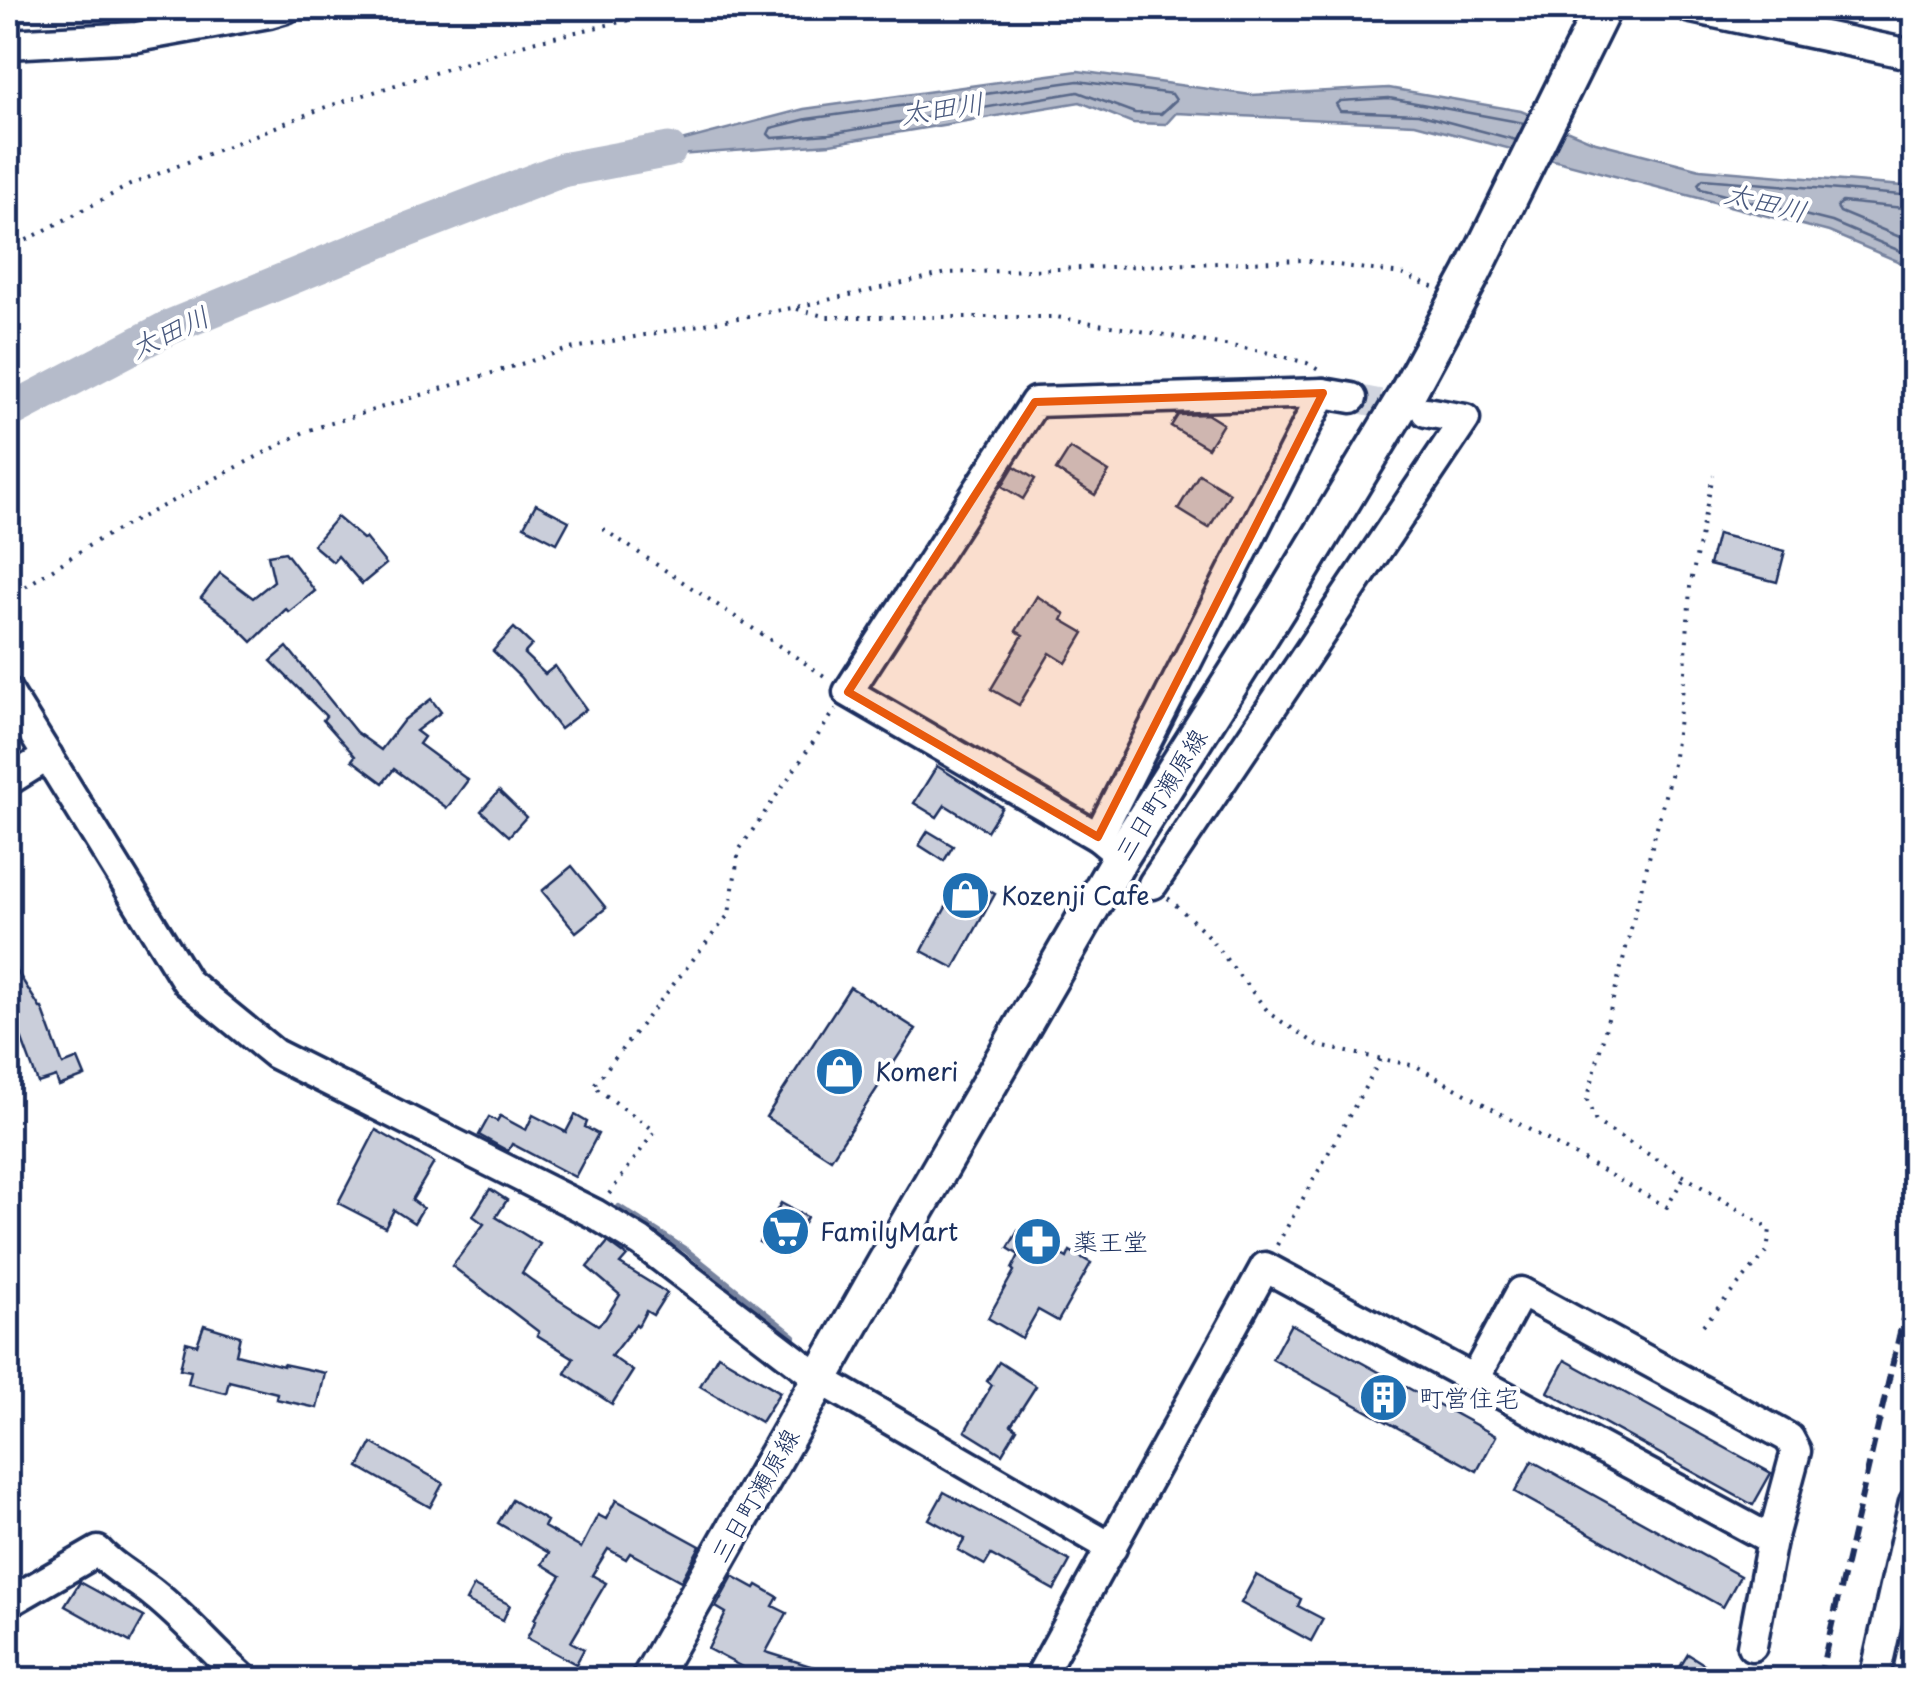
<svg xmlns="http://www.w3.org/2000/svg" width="1922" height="1687" font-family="'Playpen Sans','Klee One',sans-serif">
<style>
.water{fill:#b5bbca;stroke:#77839f;stroke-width:2.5}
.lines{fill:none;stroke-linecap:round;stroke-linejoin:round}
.shore{stroke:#596789;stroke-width:2.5}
.stream{stroke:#77839f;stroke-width:6}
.river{stroke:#b5bbca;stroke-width:35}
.building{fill:#caceda;stroke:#1b2f5e;stroke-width:2.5}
.minor-tunnel{stroke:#d1d5df;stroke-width:28;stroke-dasharray:28 14;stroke-linecap:butt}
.minor-casing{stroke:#1b2f5e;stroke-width:35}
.major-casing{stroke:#1b2f5e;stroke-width:42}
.path{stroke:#1b2f5e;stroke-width:4;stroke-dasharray:2.5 8;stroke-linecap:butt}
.minor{stroke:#fff;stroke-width:28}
.major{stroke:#fff;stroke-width:35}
.rail{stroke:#1b2f5e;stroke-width:6;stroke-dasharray:15 8;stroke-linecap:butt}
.marked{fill:#e8590c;fill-opacity:0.2;stroke:#e8590c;stroke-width:8;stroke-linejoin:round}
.labels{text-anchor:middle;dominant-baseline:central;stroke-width:8;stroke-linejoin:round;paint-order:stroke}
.street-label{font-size:25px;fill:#1b2f5e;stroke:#fff}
.poi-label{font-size:25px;fill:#1b2f5e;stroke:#fff;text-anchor:start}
.water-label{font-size:28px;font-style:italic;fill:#49597e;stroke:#fff}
</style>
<rect width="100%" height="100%" fill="#fff"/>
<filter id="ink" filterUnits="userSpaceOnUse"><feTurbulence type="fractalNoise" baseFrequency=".01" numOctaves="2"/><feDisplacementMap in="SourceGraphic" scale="20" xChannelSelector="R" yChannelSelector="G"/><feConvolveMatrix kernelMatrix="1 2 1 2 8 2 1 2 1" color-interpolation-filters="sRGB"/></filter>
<g filter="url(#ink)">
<path class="water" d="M1078 71 1251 95 1389 88 1521 111 1592 141 1700 169 1914 187V268L1829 232 1415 124 1176 113 1166 124 1133 123 1080 102 830 144 608 160 804 109Z"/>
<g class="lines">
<g class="shore">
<path d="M1078 81 1172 94 1176 100 1161 114 1135 113 1078 92 829 134 772 138 768 134 771 128 807 119Z"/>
<path d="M1516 140 1418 114 1340 111 1336 104 1340 101 1389 98 1524 123"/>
<path d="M1914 196 1703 179 1698 184 1701 189 1832 222 1914 257"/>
<path d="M1914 209 1842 202 1837 207 1840 212 1914 243"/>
</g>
<path class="stream" d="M619 1207 686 1250 794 1336"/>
<path class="river" d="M8 412 170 327 384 239 562 170 669 150"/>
</g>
<g class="building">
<path d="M1207 414 1223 424 1208 448 1171 426 1178 415Z"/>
<path d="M1070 448 1109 472 1095 495 1056 470Z"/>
<path d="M1014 466 1035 479 1023 499 1002 486Z"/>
<path d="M1199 474 1230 493 1209 528 1178 509Z"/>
<path d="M536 504 569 521 557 543 524 526Z"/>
<path d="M337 517 363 539 365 538 386 564 362 584 338 556 333 562 313 545Z"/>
<path d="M1717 534 1785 551 1777 582 1709 565Z"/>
<path d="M285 552 315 591 289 612 286 609 252 642 229 619 201 598 220 573 253 598 274 581 268 555Z"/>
<path d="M1037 596 1065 614 1062 620 1084 633 1066 663 1050 653 1019 705 991 689 1023 635 1016 631Z"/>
<path d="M514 628 532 645 524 654 545 674 555 666 586 709 560 729 520 677 493 651Z"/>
<path d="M287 647 356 732 381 750 404 720 431 699 441 712 416 731 424 737 419 744 468 780 447 808 394 769 383 783 352 760 355 756 323 720 326 716 271 661Z"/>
<path d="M937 766 1002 807 987 831 945 805 937 817 914 803Z"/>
<path d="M499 791 526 817 509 836 481 811Z"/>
<path d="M928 831 953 846 944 861 919 845Z"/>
<path d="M572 866 606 908 576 932 542 891Z"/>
<path d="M963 876 995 894 954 968 922 951Z"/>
<path d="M8 957 40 1008H42L63 1065 78 1059 85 1076 59 1086 56 1077 38 1083 8 1002Z"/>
<path d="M850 987 916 1029 831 1159 766 1117Z"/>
<path d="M533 1115 566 1132 575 1115 587 1122 585 1127 598 1134 575 1177 512 1144 508 1151 479 1135 489 1117 497 1121 500 1116 526 1130Z"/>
<path d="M376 1130 434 1163 412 1200 423 1208 414 1223 394 1210 385 1227 338 1203Z"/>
<path d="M490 1189 507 1200 496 1217 540 1244 522 1273 554 1297 598 1325 605 1319 620 1295 587 1267 608 1242 627 1256 620 1264 667 1293 653 1315 646 1311 638 1326 636 1324 611 1356 633 1371 612 1404 565 1373 574 1358 537 1335 539 1332 452 1266 484 1224 473 1216Z"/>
<path d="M781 1203 807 1217 786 1256 759 1242Z"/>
<path d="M1018 1231 1067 1258 1070 1251 1091 1263 1058 1321 1038 1310 1022 1338 988 1318 1014 1271 1012 1269 1019 1255 1008 1248Z"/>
<path d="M1291 1324 1496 1436 1477 1471 1272 1359Z"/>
<path d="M204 1325 240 1336 236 1354 283 1366V1364L325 1373 317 1408 276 1399 277 1393 229 1381 226 1393 188 1384 191 1371 180 1369 186 1342 197 1345Z"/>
<path d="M718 1355 780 1392 761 1422 700 1386Z"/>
<path d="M1565 1360 1771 1473 1753 1505 1548 1392Z"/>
<path d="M999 1362 1036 1386 1011 1425 1017 1429 1002 1454 965 1431 992 1385 987 1381Z"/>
<path d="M372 1443 443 1483 430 1507 359 1467Z"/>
<path d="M1532 1461 1740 1576 1723 1607 1515 1492Z"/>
<path d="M944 1492 1070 1561 1054 1590 991 1555 985 1565 958 1550 965 1539 929 1519Z"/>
<path d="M512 1500 547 1521 544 1527 581 1548 598 1515 606 1519 616 1500 700 1546 681 1581 630 1553 626 1559 608 1549 592 1575 606 1583 571 1642 584 1649 576 1664 527 1638 536 1620 534 1619 561 1576 542 1564 549 1553 498 1523Z"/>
<path d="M1256 1575 1301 1599 1298 1606 1323 1619 1311 1641 1241 1603Z"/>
<path d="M733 1576 755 1588 757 1585 778 1597 773 1606 787 1613 766 1652 842 1676V1680H767L708 1649 726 1613 716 1607Z"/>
<path d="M80 1582 144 1617 130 1642 65 1606Z"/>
<path d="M474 1586 510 1605 503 1620 466 1601Z"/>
<path d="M1688 1654 1729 1680H1672Z"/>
</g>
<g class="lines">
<path class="minor-tunnel" d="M1352 398 1414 410"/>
<defs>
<g id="minor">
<path d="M1691 8 1914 55"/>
<path d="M8 44 137 37 269 13 286 8"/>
<path d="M8 692 187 982 275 1054 595 1214 641 1242 820 1379 1112 1548"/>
<path d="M8 781 48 756"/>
<path d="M1098 837 1323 393"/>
<path d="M1121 856 1098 837 848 692 1035 402 1323 393 1352 398"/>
<path d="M1153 884 1465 419 1426 412"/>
<path d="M1474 1379 1521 1292 1789 1438 1796 1451 1772 1540 1752 1646"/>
<path d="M8 1603 98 1551C114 1569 136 1579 154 1594 187 1620 213 1652 245 1680"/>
<path d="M1038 1680 1265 1267 1772 1540"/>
<path d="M1874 1680 1914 1502"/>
</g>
<path id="major" d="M649 1680 885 1264 1121 856 1279 606 1407 394 1472 274 1603 8"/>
</defs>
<use href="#minor" class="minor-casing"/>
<use href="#major" class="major-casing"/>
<g class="path">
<path d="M8 250 130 185 323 108 532 42 682 8"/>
<path d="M797 309 827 317H1056L1261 351 1307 363 1320 371"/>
<path d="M603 529 829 679"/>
<path d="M8 598 96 541 306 431 569 349 792 308 947 273 1302 260 1401 274 1435 288"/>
<path d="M1168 898 1203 930 1270 1014 1319 1046 1416 1066 1667 1207 1684 1177"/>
<path d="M609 1194 655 1131 593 1086 729 914 739 850 836 709"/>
<path d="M1277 1245 1382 1057"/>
<path d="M1703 1325 1767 1252 1770 1229 1596 1122 1587 1101 1673 764 1685 672 1690 587 1713 475"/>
</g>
<use href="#minor" class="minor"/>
<use href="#major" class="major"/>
<path class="rail" d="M1819 1680 1914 1272"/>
</g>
</g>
<path class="marked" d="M1323 393 1098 837 848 692 1035 402Z"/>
<defs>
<symbol id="shop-disc" viewBox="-11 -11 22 22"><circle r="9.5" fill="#1f6fb2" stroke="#fff"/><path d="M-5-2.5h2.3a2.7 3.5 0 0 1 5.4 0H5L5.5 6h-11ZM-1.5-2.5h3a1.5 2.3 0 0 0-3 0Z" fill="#fff"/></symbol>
<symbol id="supermarket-disc" viewBox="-11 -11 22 22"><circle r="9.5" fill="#1f6fb2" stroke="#fff"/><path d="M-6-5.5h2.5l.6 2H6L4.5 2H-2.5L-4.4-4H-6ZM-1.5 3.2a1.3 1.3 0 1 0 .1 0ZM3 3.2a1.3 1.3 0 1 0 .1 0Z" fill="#fff"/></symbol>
<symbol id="pharmacy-disc" viewBox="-11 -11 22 22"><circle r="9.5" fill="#1f6fb2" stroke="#fff"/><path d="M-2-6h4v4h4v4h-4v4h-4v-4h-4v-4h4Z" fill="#fff"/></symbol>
<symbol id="building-disc" viewBox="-11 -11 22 22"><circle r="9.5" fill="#1f6fb2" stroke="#fff"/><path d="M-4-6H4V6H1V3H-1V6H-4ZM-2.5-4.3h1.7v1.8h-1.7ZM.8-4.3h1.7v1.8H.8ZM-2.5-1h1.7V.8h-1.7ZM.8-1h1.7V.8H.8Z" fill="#fff"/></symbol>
</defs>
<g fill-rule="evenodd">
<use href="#shop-disc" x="938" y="868" width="55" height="55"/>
<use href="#shop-disc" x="812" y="1044" width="55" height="55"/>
<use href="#supermarket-disc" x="758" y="1204" width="55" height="55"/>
<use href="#pharmacy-disc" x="1010" y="1214" width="55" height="55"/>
<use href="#building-disc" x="1356" y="1370" width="55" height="55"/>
</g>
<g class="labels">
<g class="street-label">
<text transform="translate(1160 794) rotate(-58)">三日町瀬原線</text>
<text transform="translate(754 1495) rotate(-60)">三日町瀬原線</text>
</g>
<g class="poi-label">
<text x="1001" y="895">Kozenji Cafe</text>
<text x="875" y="1071">Komeri</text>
<text x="820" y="1231">FamilyMart</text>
<text x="1073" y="1241">薬王堂</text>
<text x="1419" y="1397">町営住宅</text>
</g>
<g class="water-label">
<text transform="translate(942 107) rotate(-8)">太田川</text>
<text transform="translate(1766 201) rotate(14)">太田川</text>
<text transform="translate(169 331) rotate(-25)">太田川</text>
</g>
</g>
<rect width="1922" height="1687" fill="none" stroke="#fff" stroke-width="40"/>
<rect x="20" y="20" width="1882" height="1647" fill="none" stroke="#1b2f5e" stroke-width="4" filter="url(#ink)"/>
</svg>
